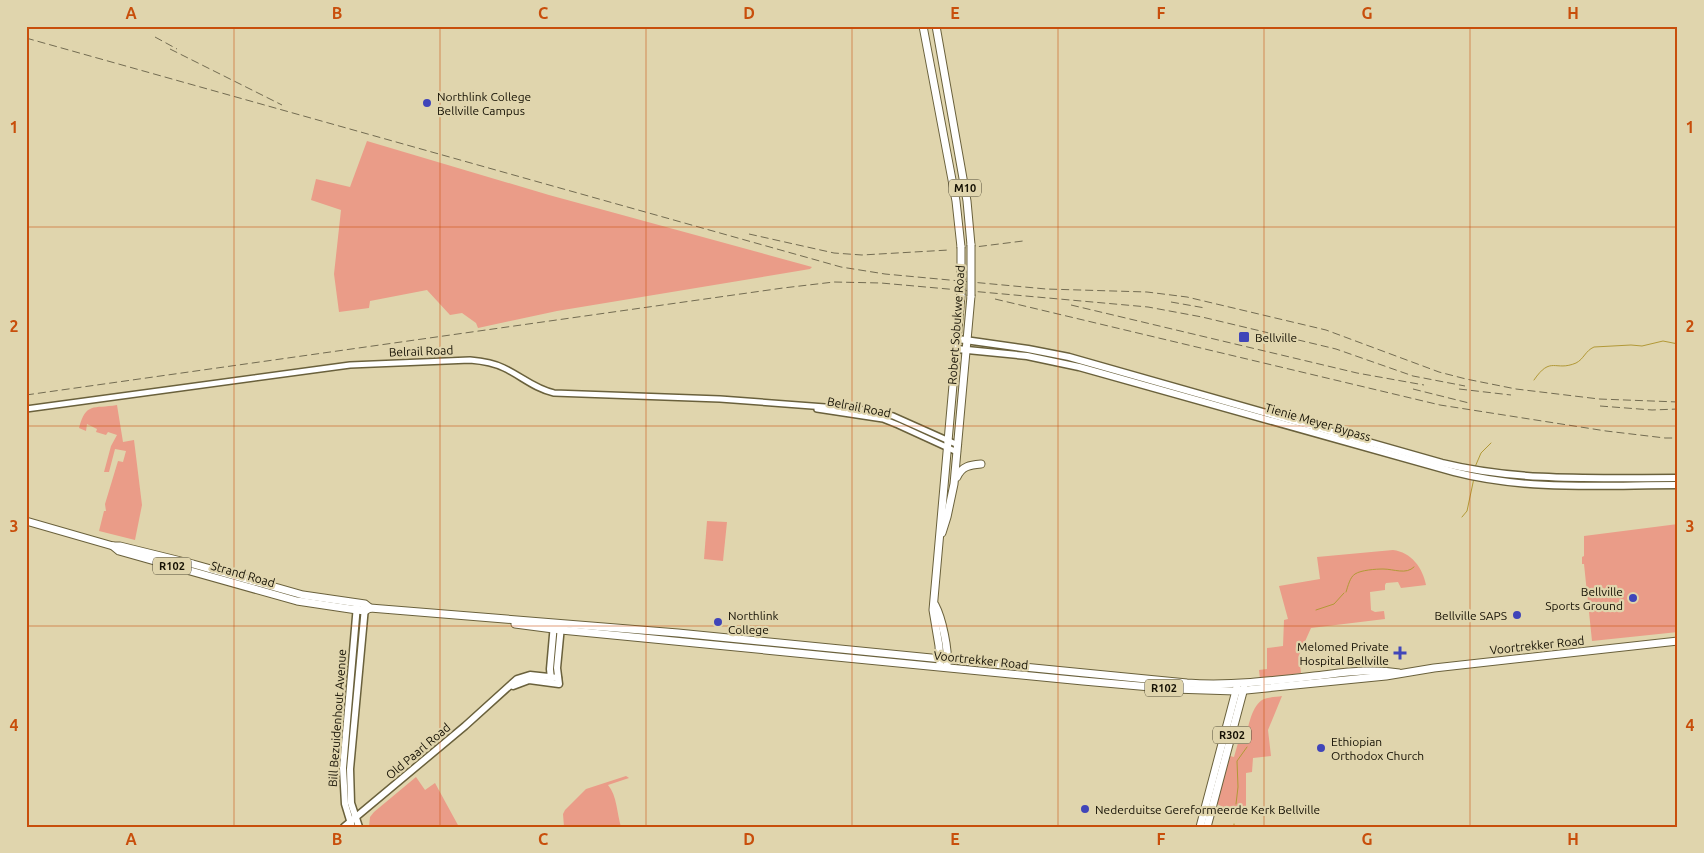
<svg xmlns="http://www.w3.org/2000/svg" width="1704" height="853" font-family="Ubuntu,sans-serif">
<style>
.green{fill:#ea9c88}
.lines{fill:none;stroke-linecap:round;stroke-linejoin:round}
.stream{stroke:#b29937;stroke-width:1}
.tertiary-casing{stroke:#6a613c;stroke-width:8}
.secondary-casing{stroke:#6a613c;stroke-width:9}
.primary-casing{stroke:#6a613c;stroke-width:9}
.tertiary{stroke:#fff;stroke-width:5}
.secondary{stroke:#fff;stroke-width:6}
.primary{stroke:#fff;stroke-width:7}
.rail{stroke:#736c52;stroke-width:1;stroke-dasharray:8 4;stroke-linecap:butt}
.primary-bridge-casing{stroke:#6a613c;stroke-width:9;stroke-linecap:butt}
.primary-bridge{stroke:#fff;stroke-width:7}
.grid{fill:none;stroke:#c84e0b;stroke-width:1;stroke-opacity:0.55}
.poi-dot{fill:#4045b9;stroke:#e0d5ad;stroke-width:2}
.labels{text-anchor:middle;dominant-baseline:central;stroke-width:4.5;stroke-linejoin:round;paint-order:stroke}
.shield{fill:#e0d5ad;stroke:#514b36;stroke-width:1}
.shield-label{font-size:11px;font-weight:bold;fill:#141003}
.poi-label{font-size:12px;fill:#141003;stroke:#e0d5ad;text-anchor:start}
.street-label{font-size:12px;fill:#141003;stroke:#e0d5ad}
.neatline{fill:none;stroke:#c84e0b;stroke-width:2}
.grid-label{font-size:16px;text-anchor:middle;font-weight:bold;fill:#c84e0b}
</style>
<rect width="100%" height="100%" fill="#e0d5ad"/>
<g class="green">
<path d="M367 141 549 195 812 267 810 269 557 311 478 328 476 323 462 313 450 315 427 290 370 301 369 308 339 312 334 274 341 210 311 200 316 179 350 187Z"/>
<path d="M117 405 123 442 134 440 142 505 135 540 99 531 104 511H106L105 504 118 461 123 462 126 451 115 449 109 472H104L111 446 117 435 108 432 106 435 96 432 97 429 87 424 86 431 79 428C86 402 93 409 117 405Z"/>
<path d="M707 521 727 522 723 561 704 559Z"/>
<path d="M1678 524V632L1592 641 1584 564H1582V557L1584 556V536Z"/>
<path d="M1393 550C1411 552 1423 568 1426 585L1401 588 1398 582 1386 583 1385 585V590L1370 592 1371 610 1375 612 1384 611 1385 619 1311 628 1299 655 1301 673 1260 679 1259 670 1267 669V648L1283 646 1284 620 1288 619 1279 586 1320 579 1317 557Z"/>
<path d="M1282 696 1268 730 1271 756 1253 758 1252 772 1246 773V806L1228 810 1217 804 1230 756 1234 757 1238 743 1244 744C1248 731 1250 708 1262 700 1267 697 1276 697 1282 696Z"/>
<path d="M626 776 629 778 608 785C617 795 617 814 621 827H564L563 814 565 810 586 789Z"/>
<path d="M416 777 425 790 435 783 459 827H369L370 817 374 812Z"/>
</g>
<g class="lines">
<g class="stream">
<path d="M1534 380C1551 355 1555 372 1576 363 1584 359 1585 351 1594 347L1631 345 1642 346 1663 341 1678 344"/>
<path d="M1475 467 1481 453 1491 443"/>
<path d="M1462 517 1467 511 1474 478"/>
<path d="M1346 592C1348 586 1350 577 1355 574 1361 570 1376 569 1383 569 1394 569 1406 575 1414 567"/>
<path d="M1316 610 1334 604 1344 593"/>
<path d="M1236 804 1238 787 1237 761 1247 747"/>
<path d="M1234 827V824"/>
</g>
<defs>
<g id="tertiary">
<path d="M26 409 350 365 470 360C482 361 494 363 504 368 521 376 535 389 554 393L720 399 865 410 893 416 958 445"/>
<path d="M817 409 883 419 898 425 957 452"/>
</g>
<g id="secondary">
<path d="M958 339 1028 349 1069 357 1442 463C1520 482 1598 478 1678 478"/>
<path d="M957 349 1027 356 1079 367 1454 472C1527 491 1603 485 1678 485"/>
<path d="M551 679 550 669 554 624"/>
<path d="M513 686 529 680 559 684 557 668 561 626"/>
<path d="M344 827 465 726 517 679 530 675 558 678"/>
<path d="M352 827 345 804 343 768 357 605"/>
<path d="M359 827 351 803 350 769 365 607"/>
</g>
<g id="primary">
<path d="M923 26 956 201 961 247"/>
<path d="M936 26 967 201 971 245"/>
<path d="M957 477C962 466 970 465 981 464"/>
<path d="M26 521 113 546H120L193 564 303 595 365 604 370 608"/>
<path d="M942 533 947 517 954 484 971 296"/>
<path d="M113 546 119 551 297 601 357 610 365 611 370 608 678 633 1187 683C1229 686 1272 681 1314 676 1342 673 1371 668 1399 673"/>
<path d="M935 605C942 618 949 650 947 665"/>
<path d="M515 624 561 630 1083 681 1173 689 1236 691 1386 676 1434 668 1678 641"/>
<path d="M940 664 939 646 933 610 961 295"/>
<path d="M1200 827 1237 687"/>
<path d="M1207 827 1244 688"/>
</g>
</defs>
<use href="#tertiary" class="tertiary-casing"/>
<use href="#secondary" class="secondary-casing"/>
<use href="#primary" class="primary-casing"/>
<use href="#tertiary" class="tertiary"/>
<use href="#secondary" class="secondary"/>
<use href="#primary" class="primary"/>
<g class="rail">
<path d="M155 37 177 49"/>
<path d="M26 38 841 267 885 274 1046 289 1147 292 1187 297 1326 330 1439 372 1466 379 1516 389 1599 399 1678 402"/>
<path d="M170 49 282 105"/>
<path d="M749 234 834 253 862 255 949 250"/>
<path d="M967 248 1023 241"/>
<path d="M995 299 1440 405 1606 431 1665 438H1678"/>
<path d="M1171 302 1205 308"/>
<path d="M1071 305 1357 373 1424 385"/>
<path d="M1413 389 1469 403"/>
<path d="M1459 389 1511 395"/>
<path d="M26 395 783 288 834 282 881 283 1148 307 1202 317 1336 349 1413 376 1465 386"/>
<path d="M1600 406 1652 410 1678 409"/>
</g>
<defs>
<g id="primary-bridge">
<path d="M961 295V247"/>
<path d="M971 296V245"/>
</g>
</defs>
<use href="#primary-bridge" class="primary-bridge-casing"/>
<use href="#primary-bridge" class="primary-bridge"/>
</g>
<path class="grid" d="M234 26V827M440 26V827M646 26V827M852 26V827M1058 26V827M1264 26V827M1470 26V827M26 227H1678M26 426H1678M26 626H1678"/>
<g class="poi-dot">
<circle cx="427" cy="103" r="5"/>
<rect x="1238" y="331" width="12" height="12" rx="2.5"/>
<circle cx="1633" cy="598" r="5"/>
<circle cx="1517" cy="615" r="5"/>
<circle cx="718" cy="622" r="5"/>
<path d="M1397.5 645.5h5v5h5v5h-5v5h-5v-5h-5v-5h5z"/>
<circle cx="1321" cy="748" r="5"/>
<circle cx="1085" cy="809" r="5"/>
</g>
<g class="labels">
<g class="shield">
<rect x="949" y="179.5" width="32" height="17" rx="4"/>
<rect x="153" y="557.5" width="38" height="17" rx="4"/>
<rect x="1145" y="679.5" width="38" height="17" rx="4"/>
<rect x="1213" y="726.5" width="38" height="17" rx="4"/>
</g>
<g class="shield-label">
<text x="965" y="188">M10</text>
<text x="172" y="566">R102</text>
<text x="1164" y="688">R102</text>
<text x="1232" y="735">R302</text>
</g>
<g class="poi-label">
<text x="437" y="96">Northlink College<tspan x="437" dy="14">Bellville Campus</tspan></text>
<text x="1255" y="337">Bellville</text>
<text x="1623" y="591" text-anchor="end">Bellville<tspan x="1623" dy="14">Sports Ground</tspan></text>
<text x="728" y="615">Northlink<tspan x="728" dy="14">College</tspan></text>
<text x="1507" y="615" text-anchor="end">Bellville SAPS</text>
<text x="1389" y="646" text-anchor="end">Melomed Private<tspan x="1389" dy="14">Hospital Bellville</tspan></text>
<text x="1331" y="741">Ethiopian<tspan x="1331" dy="14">Orthodox Church</tspan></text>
<text x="1095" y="809">Nederduitse Gereformeerde Kerk Bellville</text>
</g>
<g class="street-label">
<text transform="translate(956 325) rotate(-86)">Robert Sobukwe Road</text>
<text transform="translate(421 351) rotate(-2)">Belrail Road</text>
<text transform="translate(859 407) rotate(11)">Belrail Road</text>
<text transform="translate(1318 422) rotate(16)">Tienie Meyer Bypass</text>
<text transform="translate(243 574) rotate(16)">Strand Road</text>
<text transform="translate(1537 645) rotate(-6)">Voortrekker Road</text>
<text transform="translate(981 660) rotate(6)">Voortrekker Road</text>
<text transform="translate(337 718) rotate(-86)">Bill Bezuidenhout Avenue</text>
<text transform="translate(418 751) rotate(-40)">Old Paarl Road</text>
</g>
</g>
<rect width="1704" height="853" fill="none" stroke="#e0d5ad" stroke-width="55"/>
<rect x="28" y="28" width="1648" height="798" class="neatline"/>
<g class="grid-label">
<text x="131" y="19">A</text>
<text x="337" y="19">B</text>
<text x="543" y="19">C</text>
<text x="749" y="19">D</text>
<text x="955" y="19">E</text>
<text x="1161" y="19">F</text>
<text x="1367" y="19">G</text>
<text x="1573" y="19">H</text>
<text x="14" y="133">1</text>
<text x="1690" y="133">1</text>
<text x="14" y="332">2</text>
<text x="1690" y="332">2</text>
<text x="14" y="532">3</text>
<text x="1690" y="532">3</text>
<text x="14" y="731">4</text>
<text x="1690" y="731">4</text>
<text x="131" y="845">A</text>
<text x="337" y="845">B</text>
<text x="543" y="845">C</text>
<text x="749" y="845">D</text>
<text x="955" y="845">E</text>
<text x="1161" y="845">F</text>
<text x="1367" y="845">G</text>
<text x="1573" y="845">H</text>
</g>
</svg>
